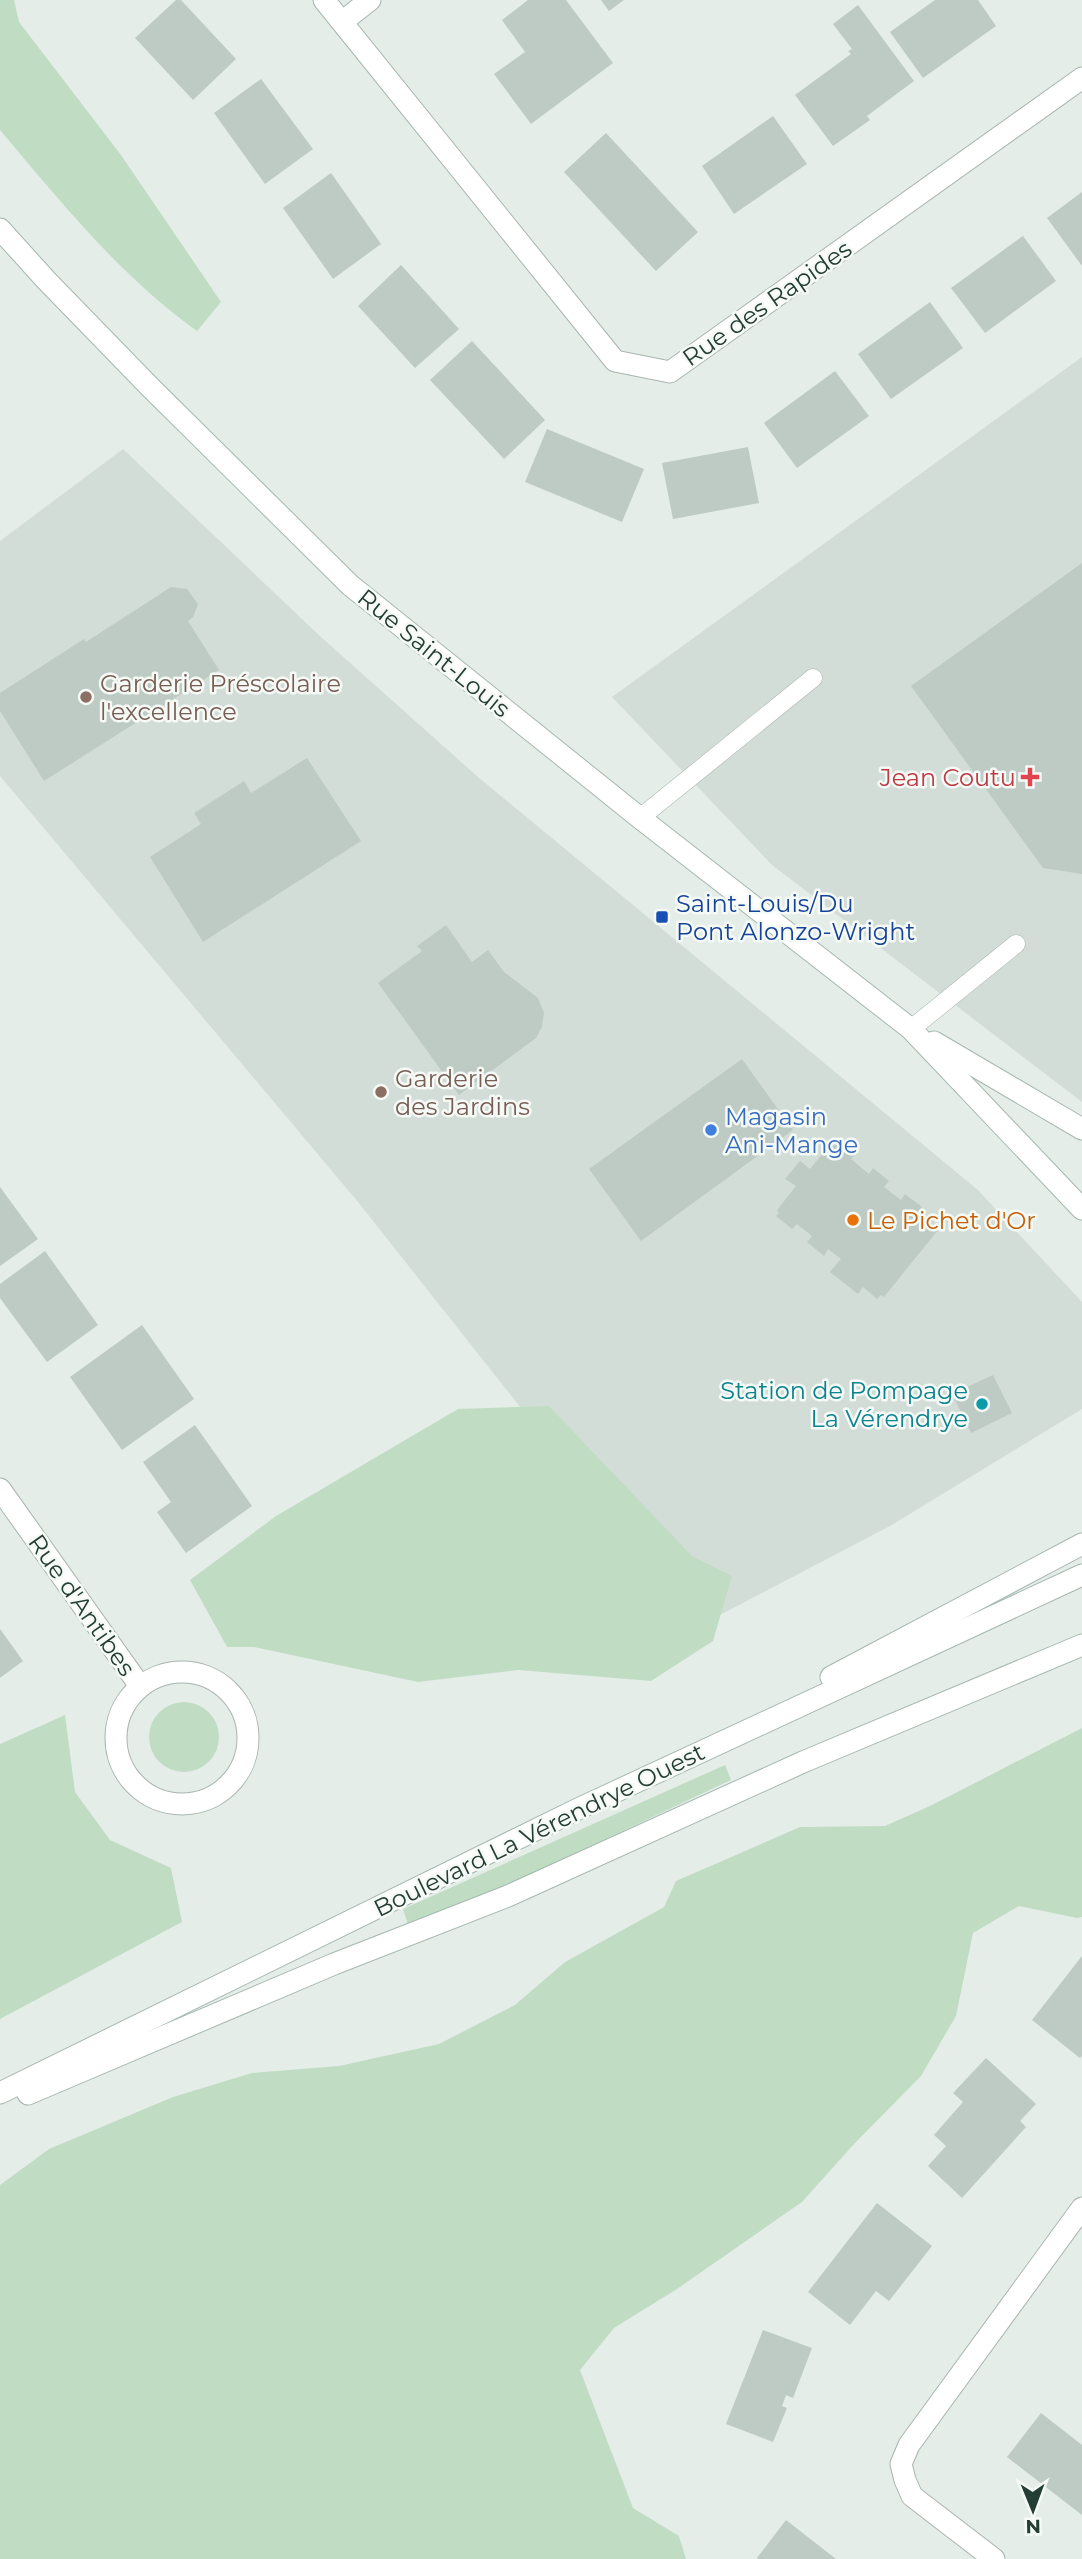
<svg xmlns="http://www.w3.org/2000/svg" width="1082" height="2559" font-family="Montserrat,sans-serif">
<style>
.built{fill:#d3ddd8}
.green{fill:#c0ddc4}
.building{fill:#bdcbc4}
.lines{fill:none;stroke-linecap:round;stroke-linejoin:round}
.lane-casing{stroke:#a8b5af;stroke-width:19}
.street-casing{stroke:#a8b5af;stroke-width:23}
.secondary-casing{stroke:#a4b8af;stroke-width:23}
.lane{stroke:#fff;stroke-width:18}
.street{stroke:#fff;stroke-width:21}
.secondary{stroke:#fff;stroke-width:21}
.education-dot{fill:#8d6e63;stroke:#f6faf7;stroke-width:2.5}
.health-dot{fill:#e0444e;stroke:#f6faf7;stroke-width:2.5}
.transit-dot{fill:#1a4fb4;stroke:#f6faf7;stroke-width:2.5}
.shop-dot{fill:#3f7fe0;stroke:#f6faf7;stroke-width:2.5}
.food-dot{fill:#e8710a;stroke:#f6faf7;stroke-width:2.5}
.culture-dot{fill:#0f9aa8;stroke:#f6faf7;stroke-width:2.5}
.labels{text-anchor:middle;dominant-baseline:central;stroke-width:5;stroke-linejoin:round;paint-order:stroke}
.street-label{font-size:24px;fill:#253e35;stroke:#f6faf7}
.education-label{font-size:24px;fill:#785e54;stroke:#f6faf7;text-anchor:start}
.health-label{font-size:24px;fill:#be3a42;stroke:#f6faf7;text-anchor:end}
.transit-label{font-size:24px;fill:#164399;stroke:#f6faf7;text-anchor:start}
.shop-label{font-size:24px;fill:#366cbe;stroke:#f6faf7;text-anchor:start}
.food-label{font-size:24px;fill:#c56008;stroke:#f6faf7;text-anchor:start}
.culture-label{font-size:24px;fill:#0d838f;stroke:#f6faf7;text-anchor:end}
</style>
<rect width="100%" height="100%" fill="#e5ede9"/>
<g class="built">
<path d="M1082 357V1102L772 865 612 697Z"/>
<path d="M123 449 321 637 478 777 978 1190 1082 1302V1409L890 1526 695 1628 358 1202 0 776V541Z"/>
</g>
<g class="green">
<path d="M0 0H14L19 22 121 155 221 302 197 331C120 276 61 202 0 130Z"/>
<path d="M549 1406 692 1556 732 1576 713 1641 651 1681 518 1670 418 1682 254 1647H227L190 1580 276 1516 458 1409Z"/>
<circle cx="184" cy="1737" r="35"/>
<path d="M65 1715 75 1792 110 1840 171 1868 182 1922 0 2019V1744Z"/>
<path d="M1082 1728V1917L1077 1918 1019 1906 973 1933 956 2016 921 2076 854 2144 802 2202 677 2289 614 2328 580 2370 633 2508 679 2536 686 2559H0V2185L49 2149 173 2097 252 2073 339 2066 439 2044 515 2005 565 1962 664 1907 676 1881 800 1827 885 1826 932 1805Z"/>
<path d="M725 1765 731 1780 410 1931 403 1909Z"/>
</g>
<g class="building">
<path d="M176 0H181L236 59 193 100 135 38Z"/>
<path d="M528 0H566L613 63 531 124 494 74 525 52 502 20Z"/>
<path d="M601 0H624L609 11Z"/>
<path d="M935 0H978L996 26 923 78 890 32Z"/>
<path d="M858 5 914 81 867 116 870 120 833 146 795 95 851 54 848 51 852 49 833 24Z"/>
<path d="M261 79 313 149 265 184 214 113Z"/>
<path d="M773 116 807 164 734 214 702 166Z"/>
<path d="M606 133 698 232 656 271 564 172Z"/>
<path d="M331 173 381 244 333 279 283 208Z"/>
<path d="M1082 192V266L1047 218Z"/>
<path d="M1023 236 1056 281 985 333 951 288Z"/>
<path d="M401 265 459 329 415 368 358 306Z"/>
<path d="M930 302 963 348 891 399 858 354Z"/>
<path d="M472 341 545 420 504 459 430 380Z"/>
<path d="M835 371 869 416 797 468 764 423Z"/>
<path d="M547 429 644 469 622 522 525 482Z"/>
<path d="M748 447 759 503 673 519 662 463Z"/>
<path d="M1082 563V874L1043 868 911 686Z"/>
<path d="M171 587 187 589 198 604 193 617 188 621 219 670 44 781 0 711V693L84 639 86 642Z"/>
<path d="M307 758 361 841 203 942 150 857 201 824 194 813 244 781 251 793Z"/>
<path d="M446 925 472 962 488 950 504 972 538 998 544 1013 542 1027 536 1038 459 1095 378 983 422 951 417 946Z"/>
<path d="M742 1059 793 1130 641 1241 589 1169Z"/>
<path d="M839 1139 856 1153 851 1159 869 1174 873 1168 889 1181 884 1187 901 1200 905 1194 922 1207 917 1213 938 1230 884 1297 881 1295 877 1299 863 1287 858 1294 830 1272 841 1259 828 1249 824 1256 807 1242 812 1236 797 1224 792 1229 776 1216 779 1213 777 1210 796 1186 785 1179 800 1161 810 1169 831 1143 835 1146Z"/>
<path d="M0 1187 38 1239 0 1266Z"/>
<path d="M45 1251 98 1325 47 1362 0 1298V1284Z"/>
<path d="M142 1325 194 1399 122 1450 70 1377Z"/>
<path d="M993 1375 1012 1413 971 1433 952 1394Z"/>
<path d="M195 1425 252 1506 186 1553 157 1512 171 1502 143 1462Z"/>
<path d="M0 1629 23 1661 0 1678Z"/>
<path d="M1082 1956V2056L1080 2058 1032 2020Z"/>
<path d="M986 2058 1036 2104 1020 2121 1026 2127 962 2198 928 2166 946 2146 934 2135 963 2102 953 2093Z"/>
<path d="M877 2203 932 2246 889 2301 876 2291 850 2325 808 2292Z"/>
<path d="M763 2330 812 2348 793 2398 786 2395 782 2406 787 2408 773 2442 726 2424Z"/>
<path d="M1041 2413 1082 2445V2515L1007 2457Z"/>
<path d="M786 2520 836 2559H759L757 2558Z"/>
</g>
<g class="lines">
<defs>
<g id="lane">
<path d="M640 818 813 678"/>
<path d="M911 1029 1016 944"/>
</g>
<g id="street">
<path d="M324 0 615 361 670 372 1082 78"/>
<path d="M342 22 370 0"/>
<path d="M0 1489 140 1686"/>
<circle cx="182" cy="1738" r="66"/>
<path d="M994 2559 912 2496 905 2480 901 2464 909 2445 1082 2208"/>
</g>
<g id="secondary">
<path d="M0 229 46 280 150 387 350 585 640 818 911 1029 1082 1209"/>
<path d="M934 1042 1082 1129"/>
<path d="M831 1677 1082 1544"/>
<path d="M0 2093 578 1809 1082 1575"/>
<path d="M28 2094 334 1964 508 1896 803 1762 1082 1645"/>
</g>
</defs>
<use href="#lane" class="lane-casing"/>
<use href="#street" class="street-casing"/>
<use href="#secondary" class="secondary-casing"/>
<use href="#lane" class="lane"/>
<use href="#street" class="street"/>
<use href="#secondary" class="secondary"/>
</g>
<g class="education-dot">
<circle cx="86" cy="697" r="7"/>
<circle cx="381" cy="1092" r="7"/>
</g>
<path class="health-dot" d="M1026.5 766.5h7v7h7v7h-7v7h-7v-7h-7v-7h7z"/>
<rect class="transit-dot" x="655" y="910" width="14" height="14" rx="3.5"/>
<circle class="shop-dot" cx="711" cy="1130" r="7"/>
<circle class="food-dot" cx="853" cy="1220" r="7"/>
<circle class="culture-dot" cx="982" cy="1404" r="7"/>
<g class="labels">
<g class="street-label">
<text transform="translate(767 303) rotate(-35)">Rue des Rapides</text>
<text transform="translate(434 653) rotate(39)">Rue Saint-Louis</text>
<text transform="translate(82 1605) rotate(55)">Rue d'Antibes</text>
<text transform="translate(539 1830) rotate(-26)">Boulevard La Vérendrye Ouest</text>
</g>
<g class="education-label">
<text x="100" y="683">Garderie Préscolaire<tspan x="100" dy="28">l'excellence</tspan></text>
<text x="395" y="1078">Garderie<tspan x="395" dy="28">des Jardins</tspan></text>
</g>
<g class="health-label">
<text x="1016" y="777">Jean Coutu</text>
</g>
<g class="transit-label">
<text x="676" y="903">Saint-Louis/Du<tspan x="676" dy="28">Pont Alonzo-Wright</tspan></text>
</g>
<g class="shop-label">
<text x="725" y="1116">Magasin<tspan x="725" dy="28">Ani-Mange</tspan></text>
</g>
<g class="food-label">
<text x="867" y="1220">Le Pichet d'Or</text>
</g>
<g class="culture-label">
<text x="968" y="1390">Station de Pompage<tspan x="968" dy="28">La Vérendrye</tspan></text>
</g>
</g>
<g transform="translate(1033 2510) rotate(179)" stroke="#f6faf7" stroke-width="5" paint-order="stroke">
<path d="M0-5L12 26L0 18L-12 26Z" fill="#253e35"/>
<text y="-10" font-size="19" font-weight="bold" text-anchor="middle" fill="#253e35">N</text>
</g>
</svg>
